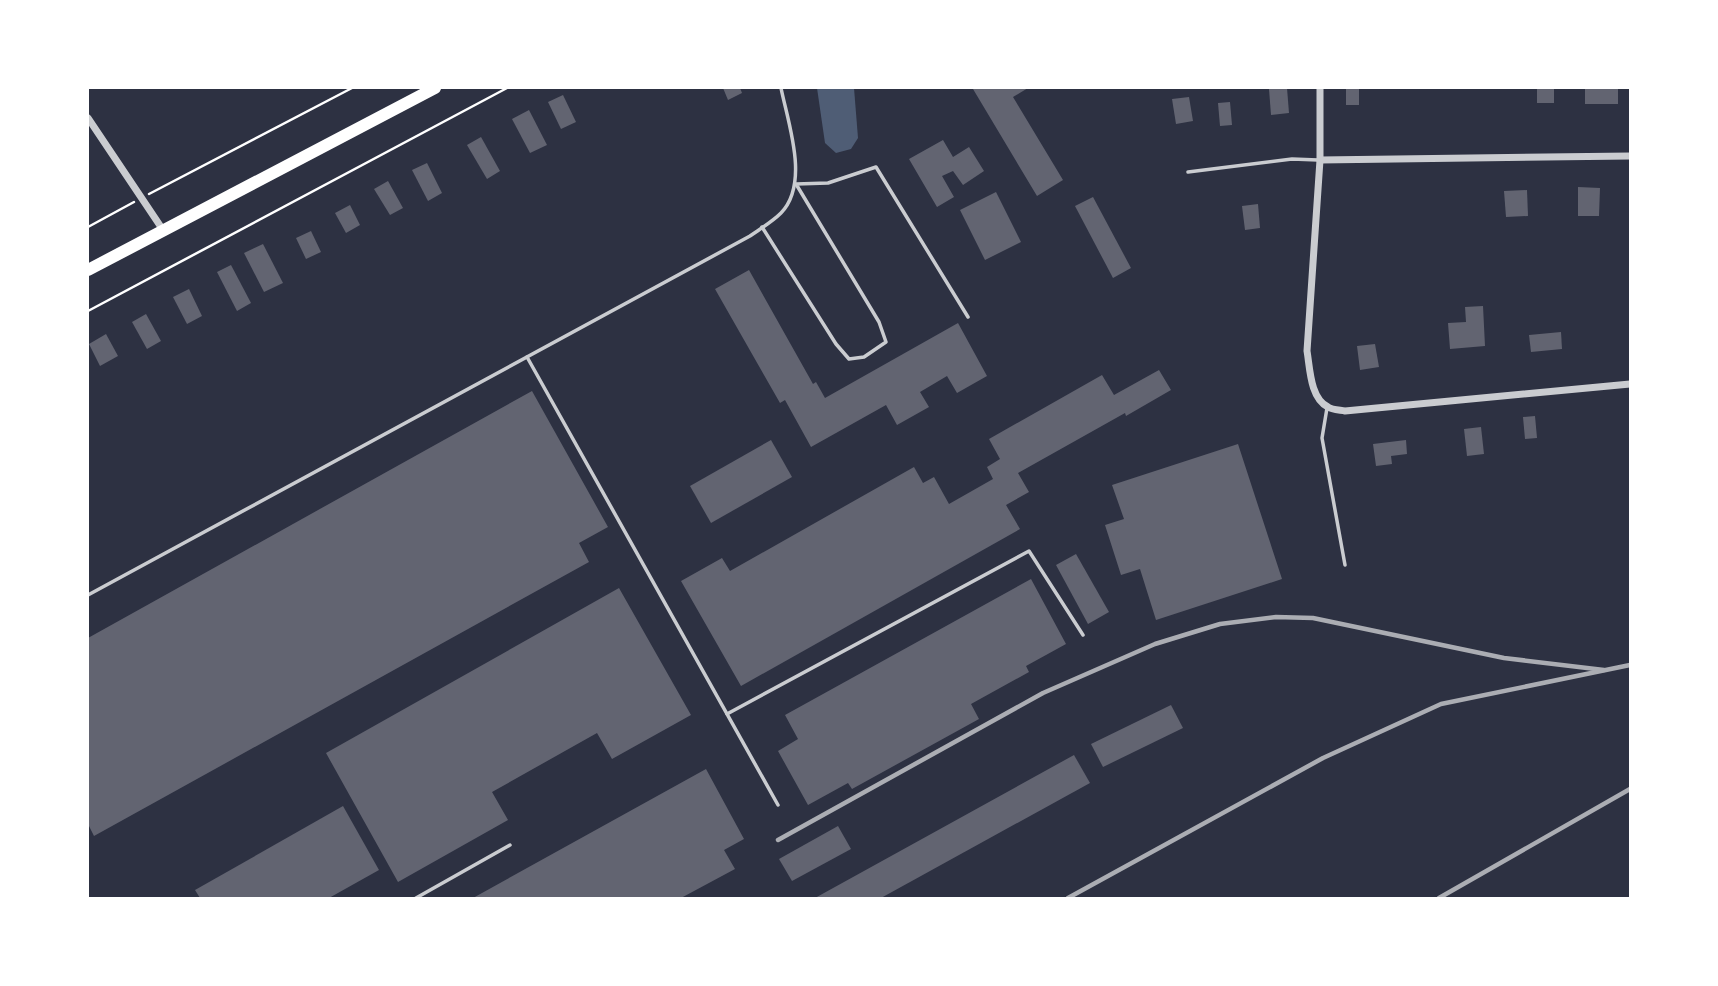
<svg xmlns="http://www.w3.org/2000/svg" width="1718" height="986" font-family="Georgia,serif">
<style>
.water{fill:#4f5d75}
.building{fill:#626471}
.lines{fill:none;stroke-linecap:round;stroke-linejoin:round}
.path{stroke:#fff;stroke-width:2.5}
.service{stroke:#caccd0;stroke-width:3.5}
.minor{stroke:#caccd0;stroke-width:7}
.primary{stroke:#fff;stroke-width:12}
.rail{stroke:#abadb3;stroke-width:4.5}
</style>
<rect width="100%" height="100%" fill="#2d3142"/>
<path class="water" d="M817 88H854L858 138 851 149 836 153 825 143Z"/>
<g class="building">
<path d="M723 88H740L742 93 728 100Z"/>
<path d="M975 88H1028L1013 97 1063 180 1037 196 973 89Z"/>
<path d="M1287 88 1289 113 1271 115 1269 89Z"/>
<rect x="1346" y="88" width="13" height="17"/>
<rect x="1537" y="88" width="17" height="15"/>
<rect x="1585" y="88" width="33" height="16"/>
<path d="M563 95 576 122 561 129 548 102Z"/>
<path d="M1189 97 1193 121 1176 124 1172 99Z"/>
<path d="M1230 102 1232 125 1220 126 1218 103Z"/>
<path d="M529 110 547 145 530 153 512 119Z"/>
<path d="M481 137 500 171 487 179 467 145Z"/>
<path d="M943 140 953 157 969 147 984 171 963 185 953 171 942 176 954 197 937 207 909 159Z"/>
<path d="M427 163 442 193 428 201 412 170Z"/>
<path d="M388 181 403 208 390 215 374 189Z"/>
<path d="M1578 187 1600 188 1599 216H1578Z"/>
<path d="M1527 190 1528 216 1506 217 1504 191Z"/>
<path d="M996 192 1021 242 985 260 960 210Z"/>
<path d="M1093 197 1131 268 1113 278 1075 206Z"/>
<path d="M1258 204 1260 228 1245 230 1242 206Z"/>
<path d="M350 205 360 225 346 233 335 213Z"/>
<path d="M311 231 321 252 306 259 296 238Z"/>
<path d="M263 244 283 283 264 292 244 253Z"/>
<path d="M231 265 251 303 237 311 217 272Z"/>
<path d="M749 270 813 384 816 382 825 398 958 323 987 376 957 393 947 376 920 392 929 407 897 425 886 405 811 447 785 400 780 403 715 289Z"/>
<path d="M189 289 202 316 187 324 173 297Z"/>
<path d="M1483 306 1485 346 1450 349 1448 323 1466 322 1465 307Z"/>
<path d="M146 314 161 341 147 349 132 322Z"/>
<path d="M1561 332 1562 349 1531 352 1529 335Z"/>
<path d="M106 334 118 356 100 366 89 344Z"/>
<path d="M1375 344 1379 367 1360 370 1357 346Z"/>
<path d="M1159 370 1171 390 1126 416 1125 413 1018 473 1029 492 1006 505 1020 529 741 686 681 581 722 558 730 571 914 467 923 483 934 477 949 504 993 479 987 467 1000 459 989 439 1102 375 1114 395Z"/>
<path d="M532 391 608 527 579 543 589 562 94 836 88 824V638Z"/>
<path d="M1535 416 1537 438 1525 439 1523 417Z"/>
<path d="M1481 427 1484 454 1467 456 1464 429Z"/>
<path d="M771 440 792 477 711 523 690 486Z"/>
<path d="M1406 440 1407 454 1391 456 1392 464 1376 466 1373 444Z"/>
<path d="M1238 444 1282 579 1156 620 1140 569 1121 575 1105 525 1124 519 1112 485Z"/>
<path d="M1076 554 1109 612 1088 624 1056 565Z"/>
<path d="M1031 579 1066 644 1026 666 1029 672 971 704 979 719 852 789 848 783 808 805 778 751 798 739 785 715Z"/>
<path d="M619 588 691 715 612 759 597 733 492 792 508 820 398 882 326 753Z"/>
<path d="M1171 705 1183 728 1103 767 1091 744Z"/>
<path d="M1074 755 1090 783 881 898H815Z"/>
<path d="M706 769 744 839 724 850 735 869 681 898H473Z"/>
<path d="M343 806 379 870 329 898H200L195 890Z"/>
<path d="M838 826 851 849 792 881 779 859Z"/>
</g>
<g class="lines">
<g class="path">
<path d="M149 194 352 88"/>
<path d="M88 227 134 202"/>
<path d="M88 311 507 88"/>
</g>
<g class="service">
<path d="M1188 172 1292 159 1318 160"/>
<path d="M762 227 836 344 849 359 864 357 886 342 879 322 796 184 828 183 876 167 968 317"/>
<path d="M527 357 778 805"/>
<path d="M1327 408 1322 438 1345 565"/>
<path d="M88 595 750 236C760 229 772 222 781 213 810 183 788 123 781 88"/>
<path d="M727 714 1029 551 1083 635"/>
<path d="M416 898 510 845"/>
</g>
<g class="minor">
<path d="M1320 88V160L1307 351C1310 368 1310 398 1328 407 1332 410 1340 410 1345 411L1630 384"/>
<path d="M88 118 163 230"/>
<path d="M1320 160 1630 156"/>
</g>
<path class="primary" d="M88 270 435 88"/>
<g class="rail">
<path d="M778 840 1043 693 1155 644 1220 624 1276 617 1313 618 1504 658 1604 670"/>
<path d="M1068 898 1323 758 1441 704 1630 665"/>
<path d="M1439 898 1630 789"/>
</g>
</g>
<rect width="1718" height="986" fill="none" stroke="#ffffff" stroke-width="178"/>
</svg>
